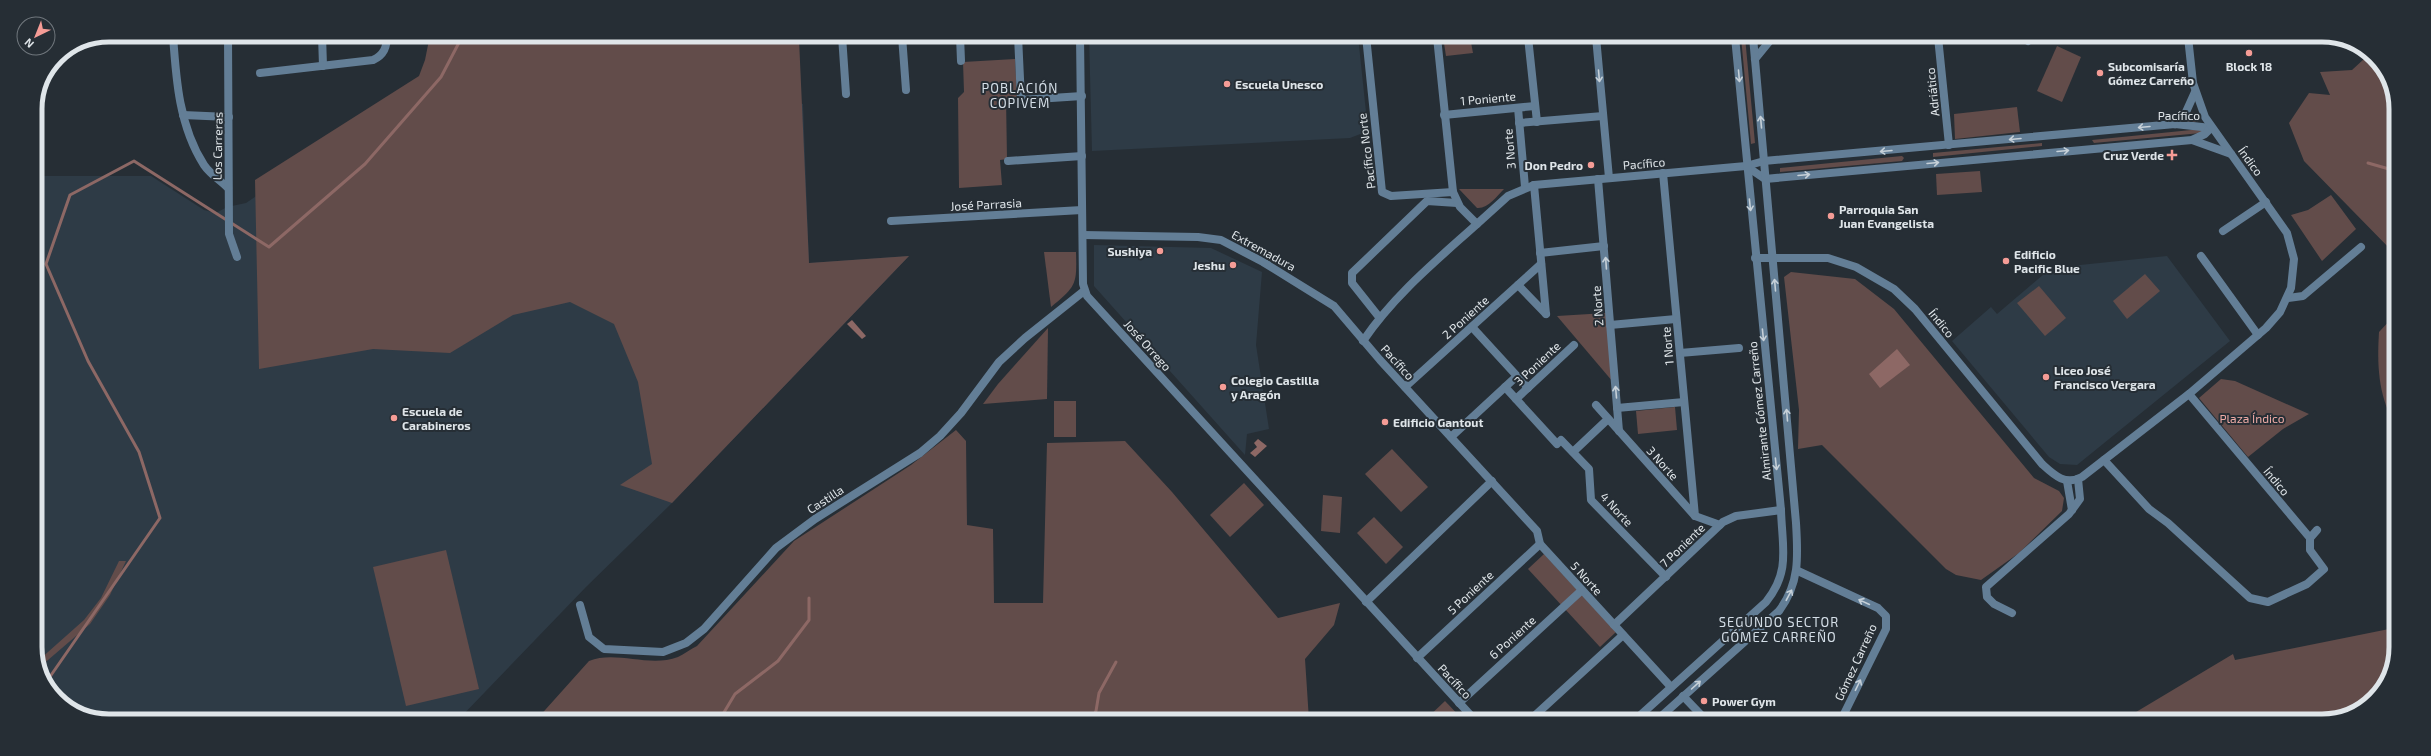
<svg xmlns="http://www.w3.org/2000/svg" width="2431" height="756" font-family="'Exo 2',sans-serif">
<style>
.built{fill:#2e3b46}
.green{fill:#624c4a}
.water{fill:#8d6865}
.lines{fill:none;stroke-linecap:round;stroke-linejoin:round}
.stream{stroke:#8d6865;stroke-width:3}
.minor{stroke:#637e96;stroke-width:8}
.tertiary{stroke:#637e96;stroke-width:8}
.oneway{stroke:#c6d0d8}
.poi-dot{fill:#f59c96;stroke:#262e35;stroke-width:1.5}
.labels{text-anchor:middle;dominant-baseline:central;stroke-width:4;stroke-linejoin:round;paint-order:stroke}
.poi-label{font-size:12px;font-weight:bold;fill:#dfe5e9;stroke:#262e35;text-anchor:start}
.street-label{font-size:12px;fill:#dfe5e9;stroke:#262e35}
.park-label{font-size:12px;fill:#edaba6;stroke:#262e35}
.neighbourhood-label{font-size:13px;letter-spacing:1px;fill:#d5dfe8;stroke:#262e35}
.rim{fill:none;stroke:#dfe5e9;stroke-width:5}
</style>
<rect width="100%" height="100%" fill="#262e35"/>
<g class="built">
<path d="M493 35 803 104 809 263 909 256 672 503 586 587 459 719 90 718 53 696 35 652V176H151L204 210 216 213 227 207 246 203Z"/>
<path d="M1089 36H1358L1368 131 1350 138 1092 151Z"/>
<path d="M1094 245 1211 248 1262 272 1256 345 1269 429 1247 434 1245 455 1094 286Z"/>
<path d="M2167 256 2230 341 2077 465 2060 464 2049 457 1952 341 1991 307 1997 314 2051 268Z"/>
</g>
<g class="green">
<path d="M430 35 823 36 799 39 809 263 909 256 672 503 620 485 652 464 638 382 614 324 570 302 513 315 450 353 373 349 259 369 255 180 419 76 425 60Z"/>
<path d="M1443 37H1470L1473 53 1446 56Z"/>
<path d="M1741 37H1745L1755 143 1751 144Z"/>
<path d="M2057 46 2081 57 2062 102 2037 91Z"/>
<path d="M2372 57 2378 60 2396 104 2395 254 2304 161 2289 123 2309 93 2330 95 2320 72 2352 70 2364 59Z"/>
<path d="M1015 59 1017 97 1006 98 1007 159 1000 160 1002 185 959 188 958 98 964 92 963 62Z"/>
<path d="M2017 107 2020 132 1955 139 1954 114Z"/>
<path d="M2193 112 2198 122H2186Z"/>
<path d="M2201 129 2204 130 2201 133 2094 143 2092 140Z"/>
<path d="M2042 143V146L1933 157V153Z"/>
<path d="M1902 156 1904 158 1902 161 1780 172V168Z"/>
<path d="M1980 171 1982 192 1937 195 1936 174Z"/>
<path d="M1459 189H1504C1497 196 1488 209 1477 208Z"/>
<path d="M2331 195 2356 229 2322 261 2291 215 2308 210Z"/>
<path d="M1044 252H1076C1077 285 1076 286 1051 307Z"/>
<path d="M1791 272 1855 279 1894 309 2034 478 2059 491 2064 498 2062 511 2019 553 1981 580 1956 575 1946 569 1822 445 1798 449 1799 410 1784 277Z"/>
<path d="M2145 274 2160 291 2127 319 2113 301Z"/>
<path d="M2039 286 2066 318 2045 336 2017 303Z"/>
<path d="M1606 313 1613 382 1557 316Z"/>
<path d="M2395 315 2394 423C2378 394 2377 365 2379 332Z"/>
<path d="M1048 328 1047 399 983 404 998 384Z"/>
<path d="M2221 379 2235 381 2309 414 2283 429 2248 457 2199 398Z"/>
<rect x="1054" y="401" width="22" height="36"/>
<path d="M1675 407 1677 430 1638 434 1636 411Z"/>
<path d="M956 430 966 441 967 525 993 529 994 603H1043L1047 443 1125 441 1172 492 1278 618 1340 603 1334 625 1305 659 1309 720 537 719 589 661C616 650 649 668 678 657 684 654 691 649 697 646L794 541 911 465Z"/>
<path d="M1392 449 1428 487 1401 512 1365 474Z"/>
<path d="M1244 483 1264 505 1230 537 1210 515Z"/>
<path d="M1323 495 1342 497 1340 533 1321 531Z"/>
<path d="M1374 517 1403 547 1386 564 1357 533Z"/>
<path d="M446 550 479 689 406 706 373 567Z"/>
<path d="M1544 554 1616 632 1600 647 1528 569Z"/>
<path d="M119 561H126L110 595 90 624 41 666 39 660 84 620 101 598Z"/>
<path d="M2394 628 2393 666 2367 706 2322 721H2121L2233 654 2235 660Z"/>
<path d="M1445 701 1463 720H1425Z"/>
</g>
<g class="water">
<path d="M852 320 866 336 862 339 847 324Z"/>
<path d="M1897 349 1910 365 1880 388 1869 374Z"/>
<path d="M1258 439 1267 446 1255 457 1250 453 1257 447 1254 443Z"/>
</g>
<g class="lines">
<g class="stream">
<path d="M2368 163 2396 171"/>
<path d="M47 681 160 518 139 452 88 361 46 264 70 195 134 161 269 247 365 164 441 77 463 35"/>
<path d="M720 719 735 694 778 661 809 620V598"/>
<path d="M1090 720 1096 711 1099 693 1116 662"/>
</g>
<g class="minor">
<path d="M173 35C176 79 179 126 204 165 210 174 221 181 228 188"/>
<path d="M228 35 229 234 237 257"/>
<path d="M322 35 323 66"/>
<path d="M842 36 846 94"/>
<path d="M902 36 906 90"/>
<path d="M960 36 961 61"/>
<path d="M1018 36 1021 100 1082 96"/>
<path d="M1366 36 1382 192 1391 196 1453 192"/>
<path d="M1528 37 1537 122"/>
<path d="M1596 37 1609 178"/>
<path d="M1938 37 1949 145"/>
<path d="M2028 41 2031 37"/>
<path d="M1755 59 1773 37"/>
<path d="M260 73 373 60C384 55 387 47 387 35"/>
<path d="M1518 108 1525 187"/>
<path d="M183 115 229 117"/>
<path d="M1444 115 1535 106"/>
<path d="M1519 123 1603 116"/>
<path d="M1008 161 1082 156"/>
<path d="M1663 173 1695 516"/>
<path d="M1598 179 1619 431"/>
<path d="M1534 185 1546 314"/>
<path d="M891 221 1082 210"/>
<path d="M2223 231 2266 202"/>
<path d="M1083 235 1198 237 1221 240 1263 262 1334 306 1380 360 1537 531 1540 544 1671 687"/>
<path d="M1540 253 1604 246"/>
<path d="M2201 256 2258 335"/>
<path d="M1518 285 1546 314"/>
<path d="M2288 298 2303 296 2361 247"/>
<path d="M1379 317 1352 283V273L1427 201 1457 203"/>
<path d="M1610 325 1676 319"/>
<path d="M1472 327 1528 388"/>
<path d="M1363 341C1394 295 1437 260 1477 224"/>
<path d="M1680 353 1739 348"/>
<path d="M1405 387 1541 264"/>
<path d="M1505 387 1557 444 1561 440 1589 469 1591 500 1666 577"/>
<path d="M2189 394 2310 538 2317 530"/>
<path d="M1516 399 1574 345"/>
<path d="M1596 405 1695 516 1720 525"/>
<path d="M1617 408 1684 402"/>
<path d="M1451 437 1517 376"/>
<path d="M1573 452 1608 419"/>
<path d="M2104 460 2149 509 2168 523 2250 598 2268 602 2307 584 2324 569 2310 550V538"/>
<path d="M2067 481 2072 510"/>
<path d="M1798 571 1878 608 1886 616V629L1841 720"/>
<path d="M1366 602 1492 481"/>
<path d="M580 605 589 637 604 649 663 652 686 643 704 629 776 548 815 519 920 453 940 436 961 413 999 362 1025 338 1084 291"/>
<path d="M2012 613 1994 604 1987 597 1986 587 2069 514 2080 499 2078 479"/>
<path d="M1614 625 1723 522 1736 516 1781 510"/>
<path d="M1417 658 1540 544"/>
<path d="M1683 696 1706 720"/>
<path d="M1459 703 1582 590"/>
<path d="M1530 720 1623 635"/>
</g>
<g class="tertiary">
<path d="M1080 36 1083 284 1087 296 1475 720"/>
<path d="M1437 37 1453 192 1460 207 1477 224 1508 196 1534 185 1746 166 1764 161 2175 124 2211 128"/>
<path d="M2175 124 2186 112 2195 92"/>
<path d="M2192 140 2231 154"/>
<path d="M1746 166 1765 179 2192 140 2205 134 2211 128"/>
<path d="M1755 258H1828L1856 267 1894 289 1915 309 2042 464C2054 475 2065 486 2082 477L2189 394 2266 328 2280 312 2291 288 2294 259 2287 233 2205 117 2193 83 2188 37"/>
<path d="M1635 720 1766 602C1791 571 1782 547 1781 510L1735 37"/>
<path d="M1657 720 1779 611C1800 583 1798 556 1796 523L1753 37"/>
</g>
</g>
<defs><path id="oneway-shaft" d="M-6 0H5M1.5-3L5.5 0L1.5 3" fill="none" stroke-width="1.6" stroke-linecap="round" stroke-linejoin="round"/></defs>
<g class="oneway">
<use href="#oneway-shaft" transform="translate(1599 76) rotate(85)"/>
<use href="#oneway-shaft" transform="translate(1739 76) rotate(85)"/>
<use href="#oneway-shaft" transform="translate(1761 122) rotate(-95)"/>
<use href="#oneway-shaft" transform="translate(2144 127) rotate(175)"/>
<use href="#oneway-shaft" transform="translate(2015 139) rotate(175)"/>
<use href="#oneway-shaft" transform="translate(1886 151) rotate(175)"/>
<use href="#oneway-shaft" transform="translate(2063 151) rotate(-5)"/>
<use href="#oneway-shaft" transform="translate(1933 163) rotate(-5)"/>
<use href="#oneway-shaft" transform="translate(1804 175) rotate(-5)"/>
<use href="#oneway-shaft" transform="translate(1750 205) rotate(84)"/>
<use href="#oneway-shaft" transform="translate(1606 263) rotate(-94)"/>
<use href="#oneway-shaft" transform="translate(1775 285) rotate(-95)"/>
<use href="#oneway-shaft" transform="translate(1763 335) rotate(84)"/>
<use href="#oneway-shaft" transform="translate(1616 392) rotate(-95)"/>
<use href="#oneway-shaft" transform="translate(1787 415) rotate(-95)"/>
<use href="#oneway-shaft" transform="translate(1776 464) rotate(84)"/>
<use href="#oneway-shaft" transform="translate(1789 595) rotate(-62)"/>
<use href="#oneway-shaft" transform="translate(1864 602) rotate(-155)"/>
<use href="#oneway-shaft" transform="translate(1696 685) rotate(-42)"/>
<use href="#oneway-shaft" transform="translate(1858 685) rotate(-64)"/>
</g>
<g class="poi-dot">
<circle cx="2249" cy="53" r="4"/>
<circle cx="2100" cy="73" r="4"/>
<circle cx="1227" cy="84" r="4"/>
<path d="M2170 149h4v4h4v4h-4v4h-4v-4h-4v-4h4z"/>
<circle cx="1591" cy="165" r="4"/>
<circle cx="1831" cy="216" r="4"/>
<circle cx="1160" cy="251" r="4"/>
<circle cx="2006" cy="261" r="4"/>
<circle cx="1233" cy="265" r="4"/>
<circle cx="2046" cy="377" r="4"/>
<circle cx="1223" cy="387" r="4"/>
<circle cx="394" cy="418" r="4"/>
<circle cx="1385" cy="422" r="4"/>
<circle cx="1704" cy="701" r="4"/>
</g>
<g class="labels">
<g class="poi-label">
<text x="2108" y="66">Subcomisaría<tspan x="2108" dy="14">Gómez Carreño</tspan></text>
<text x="2249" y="66" text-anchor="middle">Block 18</text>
<text x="1235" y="84">Escuela Unesco</text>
<text x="2164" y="155" text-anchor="end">Cruz Verde</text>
<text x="1583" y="165" text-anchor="end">Don Pedro</text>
<text x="1839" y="209">Parroquia San<tspan x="1839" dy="14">Juan Evangelista</tspan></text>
<text x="1152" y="251" text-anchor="end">Sushiya</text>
<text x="2014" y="254">Edificio<tspan x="2014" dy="14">Pacific Blue</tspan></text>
<text x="1225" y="265" text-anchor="end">Jeshu</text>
<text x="2054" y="370">Liceo José<tspan x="2054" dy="14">Francisco Vergara</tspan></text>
<text x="1231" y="380">Colegio Castilla<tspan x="1231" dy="14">y Aragón</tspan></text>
<text x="402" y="411">Escuela de<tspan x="402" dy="14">Carabineros</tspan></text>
<text x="1393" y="422">Edificio Gantout</text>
<text x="1712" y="701">Power Gym</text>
</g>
<g class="street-label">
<text transform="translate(1932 92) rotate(-96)">Adriático</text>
<text transform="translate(1488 98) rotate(-5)">1 Poniente</text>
<text x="2179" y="115">Pacífico</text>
<text transform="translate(217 146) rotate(-89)">Los Carreras</text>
<text transform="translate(1509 149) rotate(-95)">3 Norte</text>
<text transform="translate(1366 151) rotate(-97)">Pacífico Norte</text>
<text transform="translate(2251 161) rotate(54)">Índico</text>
<text transform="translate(1644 163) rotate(-5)">Pacífico</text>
<text transform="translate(986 204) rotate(-3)">José Parrasia</text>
<text transform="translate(1264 250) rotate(29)">Extremadura</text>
<text transform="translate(1597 306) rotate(-94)">2 Norte</text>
<text transform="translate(1465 317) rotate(-42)">2 Poniente</text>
<text transform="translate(1942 323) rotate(51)">Índico</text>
<text transform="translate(1148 345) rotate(48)">José Orrego</text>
<text transform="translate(1667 346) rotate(-95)">1 Norte</text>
<text transform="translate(1398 362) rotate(48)">Pacífico</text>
<text transform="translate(1537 363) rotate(-43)">3 Poniente</text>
<text transform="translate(1759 411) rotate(-96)">Almirante Gómez Carreño</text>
<text transform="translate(1663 463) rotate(48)">3 Norte</text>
<text transform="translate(2277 481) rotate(50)">Índico</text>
<text transform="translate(825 499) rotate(-33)">Castilla</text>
<text transform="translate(1617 509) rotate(47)">4 Norte</text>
<text transform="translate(1682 545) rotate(-44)">7 Poniente</text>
<text transform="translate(1587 578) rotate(48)">5 Norte</text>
<text transform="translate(1470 592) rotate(-43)">5 Poniente</text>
<text transform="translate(1512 637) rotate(-42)">6 Poniente</text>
<text transform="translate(1855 662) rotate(-65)">Gómez Carreño</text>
<text transform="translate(1455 681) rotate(47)">Pacífico</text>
</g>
<g class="park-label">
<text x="2252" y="418">Plaza Índico</text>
</g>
<g class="neighbourhood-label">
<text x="1020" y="88">POBLACIÓN<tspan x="1020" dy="15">COPIVEM</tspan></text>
<text x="1779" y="622">SEGUNDO SECTOR<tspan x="1779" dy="15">GÓMEZ CARREÑO</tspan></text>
</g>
</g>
<path d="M0 0H2431V756H0ZM109 42H2322A67 67 0 0 1 2389 109V647A67 67 0 0 1 2322 714H109A67 67 0 0 1 42 647V109A67 67 0 0 1 109 42Z" fill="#262e35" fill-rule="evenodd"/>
<path class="rim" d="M109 42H2322A67 67 0 0 1 2389 109V647A67 67 0 0 1 2322 714H109A67 67 0 0 1 42 647V109A67 67 0 0 1 109 42Z"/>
<g transform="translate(36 36) rotate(223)"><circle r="19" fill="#262e35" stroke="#70777d"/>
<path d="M0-3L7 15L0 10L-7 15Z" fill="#f59c96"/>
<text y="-6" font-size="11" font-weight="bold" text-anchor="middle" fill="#dfe5e9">N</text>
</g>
</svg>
